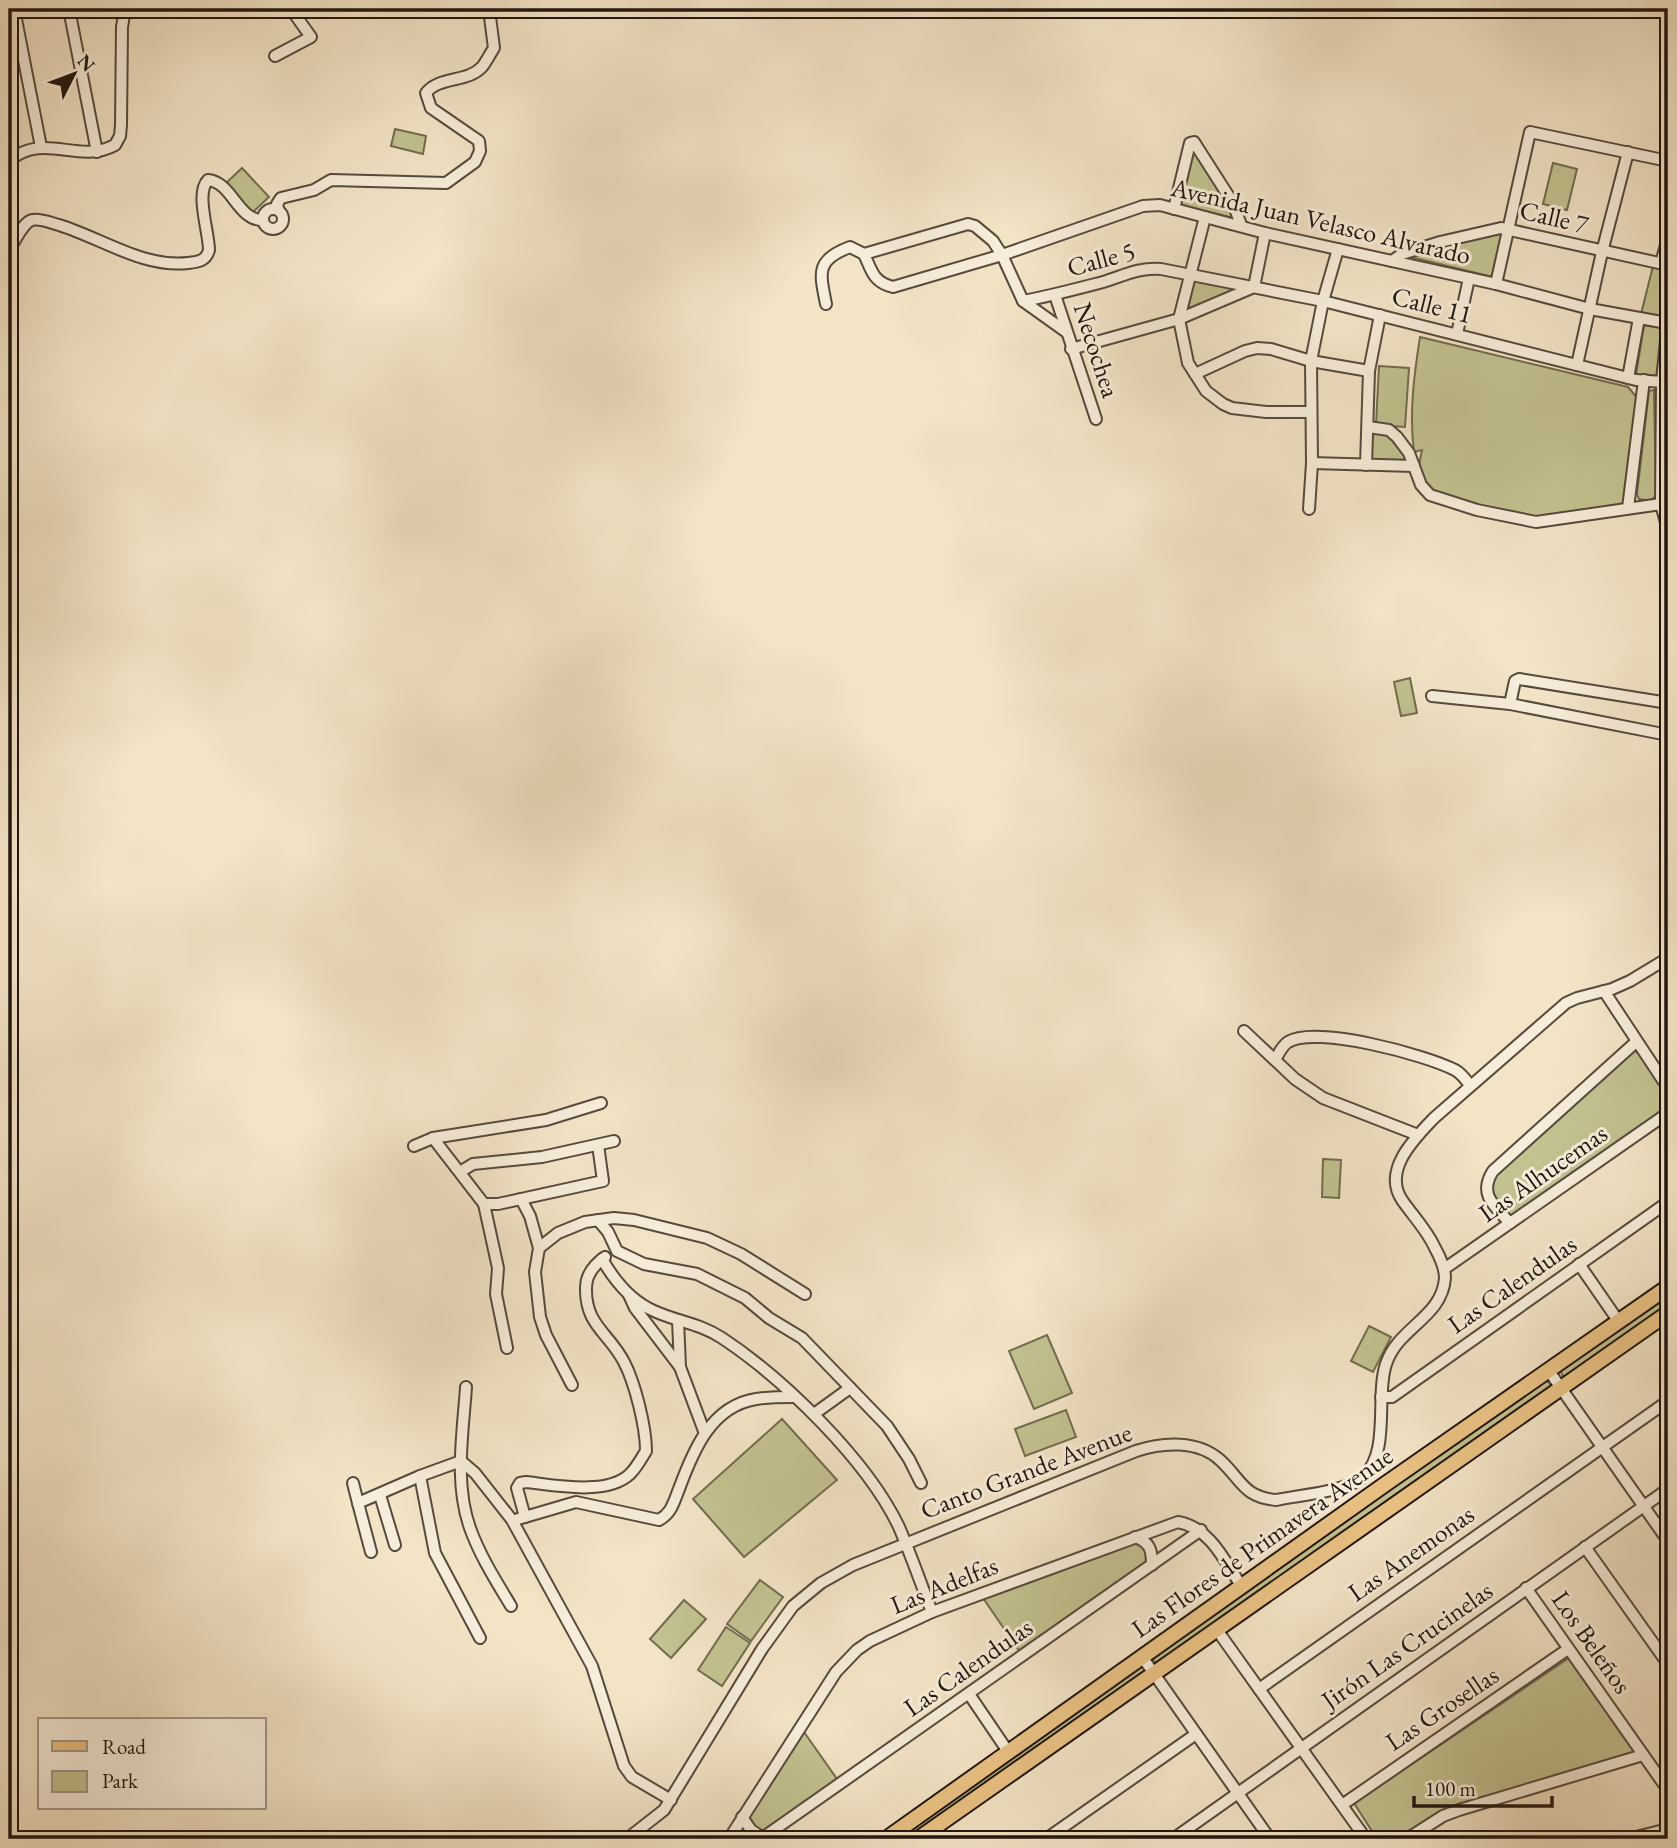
<svg xmlns="http://www.w3.org/2000/svg" width="1677" height="1848" font-family="'EB Garamond',serif">
<style>
.green{fill:#c3c290;stroke:#726c50;stroke-width:2}
.lines{fill:none;stroke-linecap:round;stroke-linejoin:round}
.minor-casing{stroke:#564a3e;stroke-width:14}
.major-casing{stroke:#211610;stroke-width:18}
.minor{stroke:#f7edda;stroke-width:10}
.major{stroke:#eac283;stroke-width:14}
.labels{text-anchor:middle;dominant-baseline:central;stroke-width:6;stroke-linejoin:round;paint-order:stroke}
.street-label{font-size:26px;fill:#211610;stroke:#f7edda}
</style>
<rect width="100%" height="100%" fill="#f3e4c6"/>
<filter id="stains"><feTurbulence type="fractalNoise" baseFrequency=".00286" numOctaves="4"/><feColorMatrix values="0 0 0 0 .2 0 0 0 0 .09 0 0 0 0 .02 0 0 0 .5 -.17"/></filter>
<radialGradient id="worn" r=".72"><stop offset=".6" stop-color="#630" stop-opacity="0"/><stop offset="1" stop-color="#630" stop-opacity=".3"/></radialGradient>
<g class="green">
<path d="M395 129 426 136 423 154 391 146Z"/>
<path d="M1192 147 1231 205 1233 218 1181 205Z"/>
<path d="M1553 163 1577 169 1567 210 1543 204Z"/>
<path d="M242 168 269 197 252 213 225 184Z"/>
<path d="M1503 230 1493 277 1402 255Z"/>
<path d="M1653 266 1668 268V291L1663 318 1641 314Z"/>
<path d="M1195 277 1239 287 1237 291 1188 309Z"/>
<path d="M1644 325 1663 328 1656 378 1636 375Z"/>
<path d="M1420 337 1628 387 1639 400 1625 502 1612 509 1539 519 1520 518 1427 490 1419 465 1422 450 1414 452C1409 414 1414 375 1420 337Z"/>
<path d="M1379 366 1409 368 1405 427 1376 425Z"/>
<path d="M1654 390 1656 496 1650 501 1639 499 1637 494 1649 391Z"/>
<path d="M1387 432 1400 447 1408 464 1370 462 1372 437 1375 433Z"/>
<path d="M1410 678 1417 713 1401 716 1394 682Z"/>
<path d="M1632 1051 1639 1052 1668 1095V1107L1511 1216 1505 1213 1491 1190 1492 1182 1498 1173Z"/>
<path d="M1323 1159 1341 1160 1339 1198 1322 1197Z"/>
<path d="M1668 1294V1308L1564 1378 1560 1370Z"/>
<path d="M1369 1326 1391 1337 1373 1372 1351 1361Z"/>
<path d="M1047 1335 1072 1393 1034 1409 1009 1351Z"/>
<path d="M1546 1379 1552 1387 1157 1665 1153 1660 1155 1656Z"/>
<path d="M1066 1410 1076 1437 1025 1456 1015 1429Z"/>
<path d="M782 1419 837 1480 744 1557 693 1499Z"/>
<path d="M1131 1542H1141L1149 1555 1144 1564 1020 1652 983 1598Z"/>
<path d="M760 1580 783 1597 751 1641 727 1624Z"/>
<path d="M684 1600 706 1619 671 1658 650 1639Z"/>
<path d="M726 1627 750 1643 722 1686 698 1670Z"/>
<path d="M1569 1658 1634 1750 1632 1756 1463 1806 1402 1839H1377L1354 1803Z"/>
<path d="M1142 1666 1149 1672 913 1839H894Z"/>
<path d="M804 1732 837 1779 768 1829 760 1831 752 1826 748 1817Z"/>
</g>
<g class="lines">
<defs>
<g id="minor">
<path d="M14 9 41 147"/>
<path d="M69 9 97 152"/>
<path d="M275 56 311 37 291 9"/>
<path d="M9 161C44 131 78 165 115 145L120 136 121 125 122 27 125 9"/>
<circle cx="273" cy="219" r="10"/>
<path d="M278 209 277 204 281 198 314 190 331 180 446 183 475 162 480 151 479 141 431 108 426 93C439 76 467 83 482 67 486 62 490 54 494 48L489 9"/>
<path d="M1174 209 1190 143 1194 142 1233 203 1241 225"/>
<path d="M1205 217 1179 319 1188 363 1206 391 1223 404 1232 408 1266 412H1311"/>
<path d="M9 249C16 241 22 223 32 220 40 218 51 223 59 225 101 238 143 268 188 263 198 262 206 261 209 250 209 232 195 193 208 180 232 182 238 221 263 220"/>
<path d="M864 254C872 271 873 282 893 287L1002 255 1143 206 1160 205 1265 233 1496 284 1590 309 1667 323"/>
<path d="M1392 261 1402 254 1440 242 1501 228 1668 265"/>
<path d="M1661 263 1668 238"/>
<path d="M1496 284 1530 132 1668 161"/>
<path d="M1055 295 1096 419"/>
<path d="M1023 301C1050 296 1076 289 1103 282 1123 276 1139 267 1161 269L1323 301 1636 380 1662 382"/>
<path d="M826 304C820 273 815 260 850 247L864 254 968 224 975 226 993 241 1002 255 1023 301 1065 331"/>
<path d="M1668 319 1662 382 1661 504 1668 530"/>
<path d="M1457 334 1469 278"/>
<path d="M1071 349 1179 319 1254 287 1265 233"/>
<path d="M1577 365 1602 252 1628 152"/>
<path d="M1195 374 1245 351 1257 348 1271 349 1311 361 1369 371"/>
<path d="M1628 378 1639 318"/>
<path d="M1368 427 1389 430 1397 437 1409 453 1421 485 1430 495 1477 510 1536 522 1661 504"/>
<path d="M1312 463 1414 466"/>
<path d="M1366 465 1369 371 1380 315"/>
<path d="M1628 508 1644 380"/>
<path d="M1309 509 1312 463 1311 361 1323 301 1338 249"/>
<path d="M1432 696 1510 704 1668 735"/>
<path d="M1510 704 1515 681 1519 679 1668 703"/>
<path d="M1604 991 1668 1088"/>
<path d="M1244 1031 1295 1079 1323 1098 1418 1135"/>
<path d="M1275 1060C1279 1053 1282 1046 1288 1042 1316 1025 1426 1055 1455 1070 1461 1073 1466 1080 1470 1085"/>
<path d="M433 1138 484 1204 498 1268 496 1294 507 1348"/>
<path d="M414 1146 433 1138 546 1120 601 1103"/>
<path d="M460 1172 473 1164 542 1157 614 1141"/>
<path d="M521 1199 530 1216 539 1248 535 1272 540 1317 546 1335 572 1385"/>
<path d="M484 1204H498L603 1181 598 1145"/>
<path d="M598 1220 608 1232 617 1251 644 1264 697 1274 745 1298 769 1318 802 1338 887 1426 909 1459 921 1483"/>
<path d="M1510 1223C1494 1206 1478 1194 1493 1171L1636 1042"/>
<path d="M539 1248 558 1233 585 1222 614 1218 634 1220 707 1238 741 1254 805 1294"/>
<path d="M602 1259C614 1280 631 1301 654 1311 678 1322 699 1323 722 1338 784 1379 867 1460 899 1527 911 1555 921 1584 932 1612"/>
<path d="M1579 1264 1619 1322"/>
<path d="M1444 1269 1668 1113"/>
<path d="M629 1295 635 1308 680 1367"/>
<path d="M678 1320 680 1367 704 1431"/>
<path d="M1549 1371 1668 1541"/>
<path d="M466 1387C463 1433 454 1483 470 1528 480 1556 496 1581 511 1606"/>
<path d="M1381 1397H1392L1668 1202"/>
<path d="M814 1414 850 1388"/>
<path d="M420 1476 435 1553 480 1638"/>
<path d="M353 1483 358 1503"/>
<path d="M380 1495 395 1545"/>
<path d="M525 1517 517 1488 520 1483 526 1482C554 1485 607 1496 630 1474 637 1467 641 1459 646 1451 646 1427 635 1383 624 1362 609 1333 585 1325 586 1288 586 1274 595 1264 605 1257"/>
<path d="M518 1519 576 1502 659 1520C672 1513 674 1501 679 1489 693 1451 711 1406 756 1399 768 1397 781 1397 794 1397"/>
<path d="M1135 1537C1150 1542 1152 1550 1152 1565"/>
<path d="M1585 1547 1668 1664"/>
<path d="M371 1552 358 1503 420 1476 461 1461 475 1473 512 1520 592 1666 624 1766 632 1777 671 1800"/>
<path d="M1526 1588 1668 1790"/>
<path d="M1217 1630 1366 1839"/>
<path d="M1143 1658 1270 1839"/>
<path d="M1259 1689 1668 1401"/>
<path d="M969 1694 1009 1753"/>
<path d="M1342 1805 1568 1649"/>
<path d="M742 1817 751 1830 763 1838"/>
<path d="M627 1839 664 1810 762 1649 793 1606 821 1583 853 1565 1136 1451C1163 1442 1198 1440 1220 1460 1242 1480 1243 1497 1276 1500 1299 1495 1346 1492 1363 1477 1391 1452 1375 1396 1386 1364 1398 1327 1442 1318 1445 1278 1445 1268 1440 1257 1435 1248 1427 1230 1413 1216 1402 1200 1382 1170 1415 1138 1434 1118L1566 1003 1577 998 1612 989 1630 981 1668 958"/>
<path d="M729 1839 836 1672 857 1650 870 1641 932 1612 1178 1522C1211 1528 1225 1562 1242 1587"/>
<path d="M761 1839 1201 1530"/>
<path d="M1046 1839 1196 1734"/>
<path d="M1173 1839 1668 1489"/>
<path d="M1407 1839 1443 1816 1459 1810 1643 1755"/>
<path d="M1628 1839 1668 1829"/>
</g>
<g id="major">
<path d="M886 1839 1384 1485 1668 1287"/>
<path d="M918 1839 1668 1313"/>
</g>
</defs>
<use href="#minor" class="minor-casing"/>
<use href="#major" class="major-casing"/>
<use href="#minor" class="minor"/>
<use href="#major" class="major"/>
</g>
<g class="labels">
<g class="street-label">
<text transform="translate(1554 217) rotate(13)">Calle 7</text>
<text transform="translate(1321 221) rotate(13)">Avenida Juan Velasco Alvarado</text>
<text transform="translate(1101 259) rotate(-15)">Calle 5</text>
<text transform="translate(1432 305) rotate(14)">Calle 11</text>
<text transform="translate(1097 350) rotate(72)">Necochea</text>
<text transform="translate(1543 1173) rotate(-35)">Las Alhucemas</text>
<text transform="translate(1512 1284) rotate(-35)">Las Calendulas</text>
<text transform="translate(1026 1471) rotate(-21)">Canto Grande Avenue</text>
<text transform="translate(1262 1542) rotate(-35)">Las Flores de Primavera Avenue</text>
<text transform="translate(1411 1553) rotate(-35)">Las Anemonas</text>
<text transform="translate(944 1585) rotate(-22)">Las Adelfas</text>
<text transform="translate(1592 1642) rotate(55)">Los Beleños</text>
<text transform="translate(1407 1645) rotate(-35)">Jirón Las Crucinelas</text>
<text transform="translate(968 1667) rotate(-35)">Las Calendulas</text>
<text transform="translate(1442 1708) rotate(-34)">Las Grosellas</text>
</g>
</g>
<rect width="1677" height="1848" fill="none" stroke="#f3e4c6" stroke-width="35"/>
<rect x="10" y="10" width="1656" height="1827" fill="none" stroke="#211610" stroke-width="3.5"/>
<rect x="18" y="18" width="1642" height="1813" fill="none" stroke="#211610" stroke-width="2"/>
<rect x="38" y="1718" width="228" height="91" fill="#f7edda" stroke="#a19789" stroke-width="2"/>
<rect x="52" y="1741" width="35" height="10" fill="#eac283" stroke="#a19789" stroke-width="2"/>
<text x="102" y="1754" font-size="21" fill="#211610">Road</text>
<rect x="52" y="1771" width="35" height="21" fill="#c3c290" stroke="#a19789" stroke-width="2"/>
<text x="102" y="1788" font-size="21" fill="#211610">Park</text>
<g transform="translate(74 74) rotate(48)" stroke="#f7edda" stroke-width="5" paint-order="stroke">
<path d="M0-5L12 26L0 18L-12 26Z" fill="#211610"/>
<text y="-10" font-size="19" font-weight="bold" text-anchor="middle" fill="#211610">N</text>
</g>
<path d="M1414 1796v10h138v-10" fill="none" stroke="#211610" stroke-width="3.5"/>
<text x="1425" y="1796" font-size="21" fill="#211610" stroke="#f7edda" stroke-width="5" paint-order="stroke">100 m</text>
<rect width="100%" height="100%" filter="url(#stains)"/>
<rect width="100%" height="100%" fill="url(#worn)"/>
</svg>
